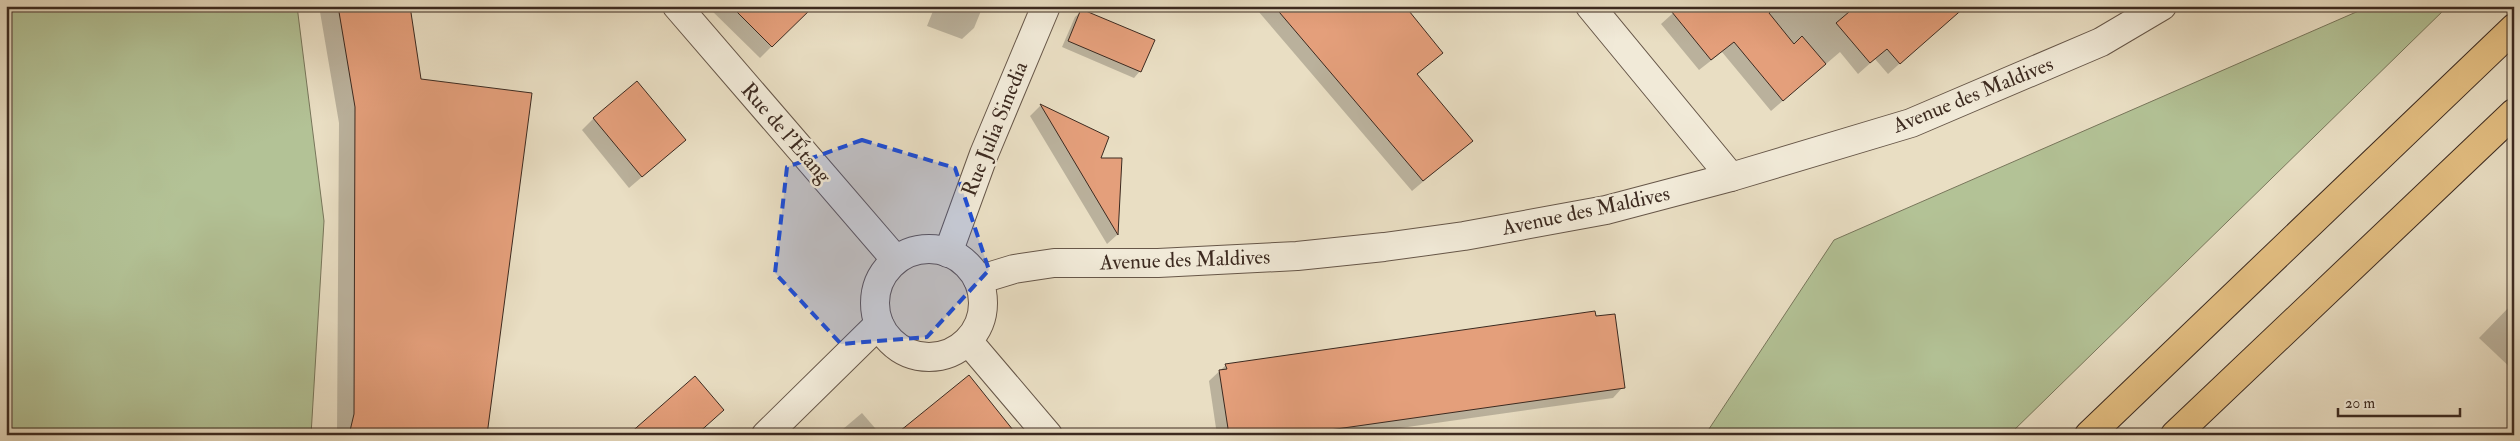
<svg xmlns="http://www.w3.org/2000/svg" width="2520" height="441" font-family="'IM FELL Double Pica',serif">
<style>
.green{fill:#b3c296;stroke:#78765b}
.shadow{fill:#0003}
.building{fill:#e49f7b;stroke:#3c2a20}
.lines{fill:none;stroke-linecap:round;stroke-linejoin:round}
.minor-casing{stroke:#675749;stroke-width:30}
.highway-casing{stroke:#3c2a20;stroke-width:30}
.minor{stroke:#f1ead8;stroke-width:28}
.highway{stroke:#e4bf82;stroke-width:28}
.marked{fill:#1d4ed8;fill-opacity:0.2;stroke:#1d4ed8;stroke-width:4;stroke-dasharray:10 6;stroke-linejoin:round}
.labels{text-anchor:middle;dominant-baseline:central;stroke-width:5;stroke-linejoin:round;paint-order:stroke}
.street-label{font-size:21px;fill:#3c2a20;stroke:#f1ead8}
</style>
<rect width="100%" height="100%" fill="#e9dec3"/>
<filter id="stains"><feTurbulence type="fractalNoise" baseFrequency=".004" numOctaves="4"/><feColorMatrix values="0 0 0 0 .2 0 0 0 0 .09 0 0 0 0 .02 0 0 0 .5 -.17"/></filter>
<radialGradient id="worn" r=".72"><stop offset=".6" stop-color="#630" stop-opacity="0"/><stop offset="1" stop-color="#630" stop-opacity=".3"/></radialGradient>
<g class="green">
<path d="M6 6H297L324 221 311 435H6Z"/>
<path d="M2370 6H2448L2009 435H1705L1834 240Z"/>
</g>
<g class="shadow">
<path d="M319 6H409L420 80 486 435H337L339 123Z"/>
<path d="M707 6H785L799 19 760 58Z"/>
<path d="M935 6H983L974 28 962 39 927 26Z"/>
<path d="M1263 6H1372L1441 53 1417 75 1471 141 1412 191 1258 11Z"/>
<path d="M1681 6H1945L1953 16 1888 74 1875 59 1858 74 1840 52 1771 111 1722 52 1699 70 1661 24Z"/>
<path d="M1082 11 1140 71 1134 78 1062 47 1075 17Z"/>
<path d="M1040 106 1108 138 1099 159H1121L1117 235 1107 244 1030 116Z"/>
<path d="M594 118 685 140 629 188 582 130Z"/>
<path d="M2514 302V371L2479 338Z"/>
<path d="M1226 365 1623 387 1613 398 1351 435H1217L1209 381Z"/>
<path d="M862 413 881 435H836Z"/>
</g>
<g class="building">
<path d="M338 6H410L421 79 532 93 487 435H349L354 414 355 107Z"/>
<path d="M731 6H814L772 47Z"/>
<path d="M1274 6H1405L1443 53 1417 74 1473 141 1423 181Z"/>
<path d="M1667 6H1777L1769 13 1794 44 1802 36 1826 64 1783 101 1734 42 1711 60Z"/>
<path d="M1856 6H1966L1900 64 1887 49 1870 63 1836 23Z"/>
<path d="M1081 9 1155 40 1141 72 1068 41Z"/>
<path d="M637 81 686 140 642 177 593 118Z"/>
<path d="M1040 104 1109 137 1101 158H1122L1118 235Z"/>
<path d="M1595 311 1596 316 1615 314 1625 388 1294 435H1229L1219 370 1227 369 1225 364Z"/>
<path d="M969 375 1017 435H895Z"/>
<path d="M695 376 724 410 696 435H628Z"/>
</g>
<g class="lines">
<defs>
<g id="minor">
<path d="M677 6 896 260"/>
<path d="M1590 6 1731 177"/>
<circle cx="929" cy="303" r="54"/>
<path d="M948 253 984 154 1046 6"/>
<path d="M978 280 1014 269 1054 263H1158L1297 256 1384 247 1464 236 1606 210 1731 177 1911 123 2101 42 2162 6"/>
<path d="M968 341 1048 435"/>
<path d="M766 435 879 324"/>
</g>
<g id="highway">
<path d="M2089 435 2514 28"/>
<path d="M2175 435 2514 113"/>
</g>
</defs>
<use href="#minor" class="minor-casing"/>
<use href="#highway" class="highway-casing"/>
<use href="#minor" class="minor"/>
<use href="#highway" class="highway"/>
</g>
<path class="marked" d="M862 140 955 168 989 270 927 337 841 344 775 273 787 167Z"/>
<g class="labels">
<g class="street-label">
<text transform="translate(1973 95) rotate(-22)">Avenue des Maldives</text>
<text transform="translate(995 129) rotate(-68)">Rue Julia Sinedia</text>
<text transform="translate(786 133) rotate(49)">Rue de l'Étang</text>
<text transform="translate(1586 211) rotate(-12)">Avenue des Maldives</text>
<text transform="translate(1185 260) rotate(-2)">Avenue des Maldives</text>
</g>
</g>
<rect width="2520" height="441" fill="none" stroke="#e9dec3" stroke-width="25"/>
<rect x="8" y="8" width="2505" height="426" fill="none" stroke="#3c2a20" stroke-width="2.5"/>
<rect x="12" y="12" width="2495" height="416" fill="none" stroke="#3c2a20"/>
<path d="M2338 408v8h122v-8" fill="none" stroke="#3c2a20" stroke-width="2.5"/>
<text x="2345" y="408" font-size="15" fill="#3c2a20" stroke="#f1ead8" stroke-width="4" paint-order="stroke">20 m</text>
<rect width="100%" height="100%" filter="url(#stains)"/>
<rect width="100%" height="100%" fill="url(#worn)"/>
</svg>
